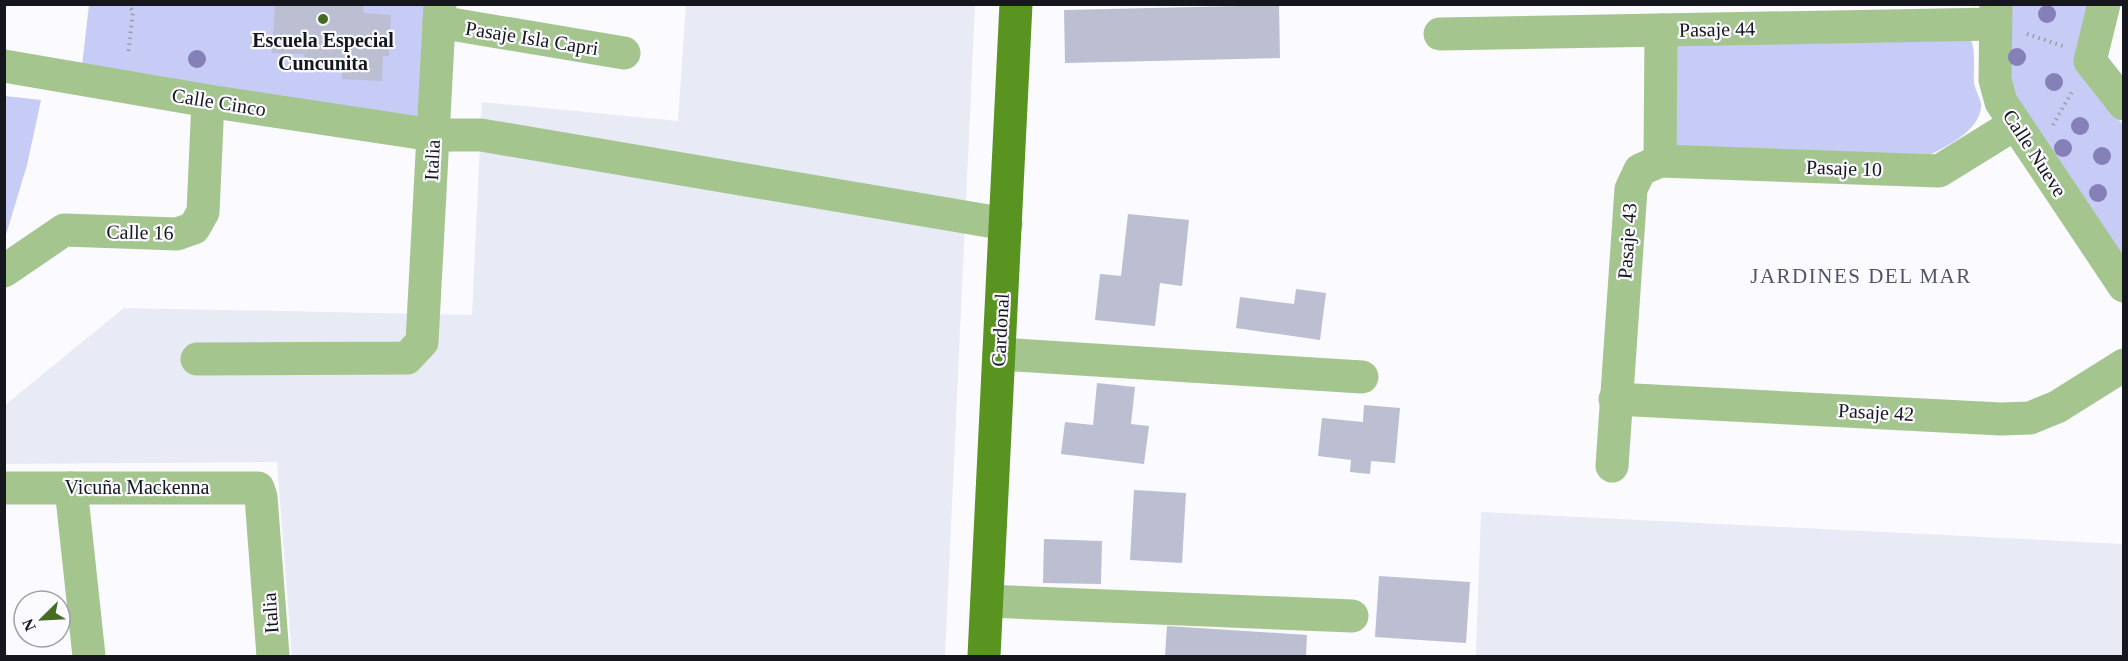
<svg xmlns="http://www.w3.org/2000/svg" width="2128" height="661" font-family="Georgia,serif">
<style>
.built{fill:#e8eaf5}
.green{fill:#c6ccf5}
.building{fill:#bcbfd2}
.lines{fill:none;stroke-linecap:round;stroke-linejoin:round}
.path{stroke:#9b9ca2;stroke-width:4;stroke-dasharray:1.5 4.5;stroke-linecap:butt}
.minor{stroke:#a4c58e;stroke-width:33}
.major{stroke:#599420;stroke-width:33}
.tree{fill:#8680b8}
.poi-dot{fill:#456b25;stroke:#fafaff;stroke-width:2}
.labels{text-anchor:middle;dominant-baseline:central;stroke-width:4.5;stroke-linejoin:round;paint-order:stroke}
.street-label{font-size:20px;fill:#16171e;stroke:#fafaff}
.poi-label{font-size:20px;font-weight:bold;fill:#16171e;stroke:#fafaff}
.neighbourhood-label{font-size:21px;letter-spacing:1.5px;fill:#525465;stroke:#fafaff}
</style>
<rect width="100%" height="100%" fill="#fafaff"/>
<g class="built">
<path d="M686 5H975L945 656H292L277 462 5 464V405L124 308 472 315 482 102 678 121Z"/>
<path d="M1481 512 2123 544V656H1476Z"/>
</g>
<g class="green">
<path d="M89 5H427L422 118 82 66Z"/>
<path d="M2002 5H2091L2081 72 2123 125V273L2019 121 2000 24Z"/>
<path d="M1971 40C1976 52 1973 67 1974 81 1974 90 1982 99 1981 107 1979 131 1947 146 1928 156L1669 150 1672 42Z"/>
<path d="M5 96 41 100 27 165 5 238Z"/>
</g>
<g class="building">
<path d="M275 4H364L363 13 391 15 389 56H383L382 81 342 79V71L304 69V54L272 53Z"/>
<path d="M1279 5 1280 58 1065 63 1064 10Z"/>
<path d="M1128 214 1189 220 1182 286 1160 283 1155 326 1095 320 1100 274 1121 276Z"/>
<path d="M1296 289 1326 293 1320 340 1236 328 1240 297 1294 304Z"/>
<path d="M1097 383 1135 387 1131 424 1149 426 1144 464 1061 454 1065 422 1093 425Z"/>
<path d="M1364 405 1400 408 1395 463 1371 461 1370 474 1350 472 1351 460 1318 456 1322 418 1363 422Z"/>
<path d="M1134 490 1186 493 1182 563 1130 560Z"/>
<path d="M1044 539 1102 541 1101 584 1043 583Z"/>
<path d="M1379 576 1470 582 1466 643 1375 637Z"/>
<path d="M1167 626 1307 635 1306 656H1165Z"/>
</g>
<g class="lines">
<g class="path">
<path d="M127 4 133 11 128 55"/>
<path d="M2027 34 2063 46"/>
<path d="M2053 125 2073 90"/>
</g>
<g class="minor">
<path d="M1996 4 1995 80 2001 102 2124 286"/>
<path d="M2104 4 2090 61 2124 104"/>
<path d="M439 22 624 53"/>
<path d="M1440 34 1995 24"/>
<path d="M4 66 208 101 433 135H481L1006 224"/>
<path d="M1660 161 1661 30"/>
<path d="M4 271 64 230 177 234 194 228 203 212 208 101"/>
<path d="M999 354 1362 377"/>
<path d="M197 359 407 358 422 342 440 4"/>
<path d="M1615 399 2001 419 2030 418 2057 407 2124 365"/>
<path d="M1612 466 1631 189 1640 170 1660 161 1939 171 2015 124"/>
<path d="M4 488H258L261 497 273 656"/>
<path d="M71 488 89 656"/>
<path d="M987 601 1352 616"/>
</g>
<path class="major" d="M984 656 1016 4"/>
</g>
<g class="tree">
<circle cx="2047" cy="14" r="9"/>
<circle cx="2017" cy="57" r="9"/>
<circle cx="197" cy="59" r="9"/>
<circle cx="2054" cy="82" r="9"/>
<circle cx="2080" cy="126" r="9"/>
<circle cx="2063" cy="148" r="9"/>
<circle cx="2102" cy="156" r="9"/>
<circle cx="2098" cy="193" r="9"/>
</g>
<circle class="poi-dot" cx="323" cy="19" r="6"/>
<g class="labels">
<g class="street-label">
<text transform="translate(1717 29) rotate(-1)">Pasaje 44</text>
<text transform="translate(532 38) rotate(9)">Pasaje Isla Capri</text>
<text transform="translate(219 102) rotate(9)">Calle Cinco</text>
<text transform="translate(2035 153) rotate(57)">Calle Nueve</text>
<text transform="translate(432 160) rotate(-87)">Italia</text>
<text transform="translate(1844 168) rotate(2)">Pasaje 10</text>
<text transform="translate(140 232) rotate(1)">Calle 16</text>
<text transform="translate(1627 241) rotate(-86)">Pasaje 43</text>
<text transform="translate(1000 330) rotate(-87)">Cardonal</text>
<text transform="translate(1876 412) rotate(3)">Pasaje 42</text>
<text x="137" y="487">Vicuña Mackenna</text>
<text transform="translate(270 613) rotate(-94)">Italia</text>
</g>
<g class="poi-label">
<text x="323" y="40">Escuela Especial<tspan x="323" dy="23">Cuncunita</tspan></text>
</g>
<g class="neighbourhood-label">
<text x="1861" y="276">JARDINES DEL MAR</text>
</g>
</g>
<rect width="2128" height="661" fill="none" stroke="#16171e" stroke-width="12"/>
<g transform="translate(42 619) rotate(246)"><circle r="28" fill="#fafaff" stroke="#9f9fa5" stroke-width="1.5"/>
<path d="M0-4.5L10 22L0 15L-10 22Z" fill="#456b25"/>
<text y="-9" font-size="16" font-weight="bold" text-anchor="middle" fill="#16171e">N</text>
</g>
</svg>
